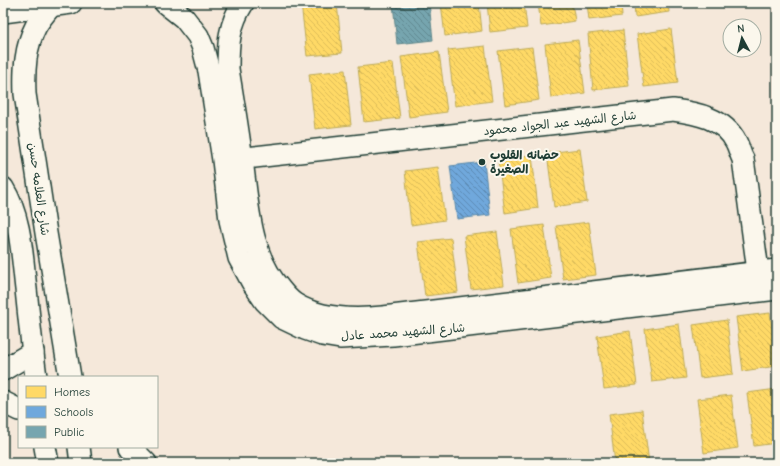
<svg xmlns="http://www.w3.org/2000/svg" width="780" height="466" font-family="'Comic Neue','Playpen Sans Arabic',sans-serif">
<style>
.homes{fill:url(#homes-back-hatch);stroke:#bcaa57}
.schools{fill:url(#schools-back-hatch);stroke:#5788aa}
.public{fill:url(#public-back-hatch);stroke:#5c868a}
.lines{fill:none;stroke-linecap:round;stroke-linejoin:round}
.minor-casing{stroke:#1f3d34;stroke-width:24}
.minor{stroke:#fbf7ec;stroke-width:21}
.poi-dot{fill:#1f3d34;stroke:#fbf7ec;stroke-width:1.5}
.labels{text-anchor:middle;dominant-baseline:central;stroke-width:4;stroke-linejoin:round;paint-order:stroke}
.street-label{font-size:12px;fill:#1f3d34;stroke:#fbf7ec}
.poi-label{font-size:12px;font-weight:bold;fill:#1f3d34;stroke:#fbf7ec;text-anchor:start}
</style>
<defs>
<pattern id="homes-back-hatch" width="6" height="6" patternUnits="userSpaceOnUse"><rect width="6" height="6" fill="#ffd966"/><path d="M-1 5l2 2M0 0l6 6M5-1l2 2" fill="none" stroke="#dabb59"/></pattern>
<pattern id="schools-back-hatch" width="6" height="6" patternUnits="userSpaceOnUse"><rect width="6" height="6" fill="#6fa8dc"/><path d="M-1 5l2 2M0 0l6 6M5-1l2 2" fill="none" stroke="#5b8ab3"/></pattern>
<pattern id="public-back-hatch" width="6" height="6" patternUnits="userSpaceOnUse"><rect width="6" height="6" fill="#76a5af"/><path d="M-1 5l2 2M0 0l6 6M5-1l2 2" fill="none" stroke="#60888f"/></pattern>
</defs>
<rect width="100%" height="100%" fill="#f5e8da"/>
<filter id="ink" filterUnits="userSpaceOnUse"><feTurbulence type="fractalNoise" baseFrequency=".025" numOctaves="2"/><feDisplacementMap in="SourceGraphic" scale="8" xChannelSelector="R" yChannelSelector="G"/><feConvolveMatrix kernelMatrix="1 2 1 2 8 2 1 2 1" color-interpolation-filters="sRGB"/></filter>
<g filter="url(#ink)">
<g class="homes">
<path d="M301 3H337L342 53 307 56Z"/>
<path d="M441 3H479L482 31 445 36Z"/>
<path d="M487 3H524L527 28 490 32Z"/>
<path d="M538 3H572L575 21 541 26Z"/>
<path d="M587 3H621L622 16 589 20Z"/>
<path d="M634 3H668L669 12 635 17Z"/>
<path d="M671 29 678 83 644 87 637 34Z"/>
<path d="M623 30 629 86 593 90 588 34Z"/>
<path d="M578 40 585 93 551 98 545 44Z"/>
<path d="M485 46 492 101 455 106 448 50Z"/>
<path d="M532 47 539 100 505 105 498 51Z"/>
<path d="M439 52 447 112 409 117 401 57Z"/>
<path d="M393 63 400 118 364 122 358 67Z"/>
<path d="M345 70 351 125 315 129 309 74Z"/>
<path d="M580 149 587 202 554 207 547 153Z"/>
<path d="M532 155 538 208 505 213 498 159Z"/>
<path d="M438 167 445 220 411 225 405 171Z"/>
<path d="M589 222 596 275 563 279 556 226Z"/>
<path d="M544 225 551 278 518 283 511 229Z"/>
<path d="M497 232 504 285 471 289 464 236Z"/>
<path d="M451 238 458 292 425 296 418 242Z"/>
<path d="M770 313 777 366 743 371 736 317Z"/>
<path d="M727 320 733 374 700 378 693 325Z"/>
<path d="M679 324 686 378 652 382 645 329Z"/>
<path d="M630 331 637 385 604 389 597 336Z"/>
<path d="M777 389V443L754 446 747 393Z"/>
<path d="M731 395 738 448 704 453 697 399Z"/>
<path d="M642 410 649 463H615L609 414Z"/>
</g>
<path class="schools" d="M484 162 490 215 457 219 450 166Z"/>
<path class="public" d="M393 3H429L433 40 397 44Z"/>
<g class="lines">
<defs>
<g id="minor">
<path d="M165 3 184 18 198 36 203 48 209 71 223 160 230 220 239 258 252 282 265 301 282 318 305 329 322 335 340 338 393 335 777 289"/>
<path d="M243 3C229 25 228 43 228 69 233 99 238 129 242 160 248 203 249 254 280 289 284 294 289 300 295 304 321 320 354 320 383 317L777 270"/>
<path d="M51 6C46 12 40 19 36 26 25 47 24 70 25 94L46 233 70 377"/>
<path d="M3 12 71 3"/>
<path d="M228 160 673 110C696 113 724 118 736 142 739 147 740 154 743 159L760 286"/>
<path d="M3 188C21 217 22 255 26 289 29 318 32 348 36 377"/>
<path d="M3 370 33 352"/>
<path d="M3 402 19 410"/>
<path d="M45 447 48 463"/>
<path d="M79 447 81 463"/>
<path d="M130 447 146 463"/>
</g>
</defs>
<use href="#minor" class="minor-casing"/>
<use href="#minor" class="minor"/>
</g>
</g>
<circle class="poi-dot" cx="482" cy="162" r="4"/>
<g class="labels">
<g class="street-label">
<text transform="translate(560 123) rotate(-6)">شارع الشهيد عبد الجواد محمود</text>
<text transform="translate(39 189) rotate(82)">شارع العلامه حسن</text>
<text transform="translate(403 332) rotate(-4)">شارع الشهيد محمد عادل</text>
</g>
<g class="poi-label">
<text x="490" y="155">حضانه القلوب<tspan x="490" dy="14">الصغيرة</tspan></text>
</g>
</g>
<rect width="780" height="466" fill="none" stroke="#fbf7ec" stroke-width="16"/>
<rect x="8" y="8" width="764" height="450" fill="none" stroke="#1f3d34" stroke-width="1.5" filter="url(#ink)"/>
<rect x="18" y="376" width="140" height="72" fill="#fbf7ec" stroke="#a3ada2"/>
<rect x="26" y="386" width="20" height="12" fill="#ffd966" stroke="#a3ada2"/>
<text x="54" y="396" font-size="12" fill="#1f3d34">Homes</text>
<rect x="26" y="406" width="20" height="12" fill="#6fa8dc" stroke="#a3ada2"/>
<text x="54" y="416" font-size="12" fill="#1f3d34">Schools</text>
<rect x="26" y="426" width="20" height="12" fill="#76a5af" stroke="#a3ada2"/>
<text x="54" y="436" font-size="12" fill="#1f3d34">Public</text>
<g transform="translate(742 38) rotate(353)"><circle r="19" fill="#fbf7ec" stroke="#a3ada2"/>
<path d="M0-3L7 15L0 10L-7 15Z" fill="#1f3d34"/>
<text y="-6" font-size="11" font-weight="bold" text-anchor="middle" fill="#1f3d34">N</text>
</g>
</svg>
